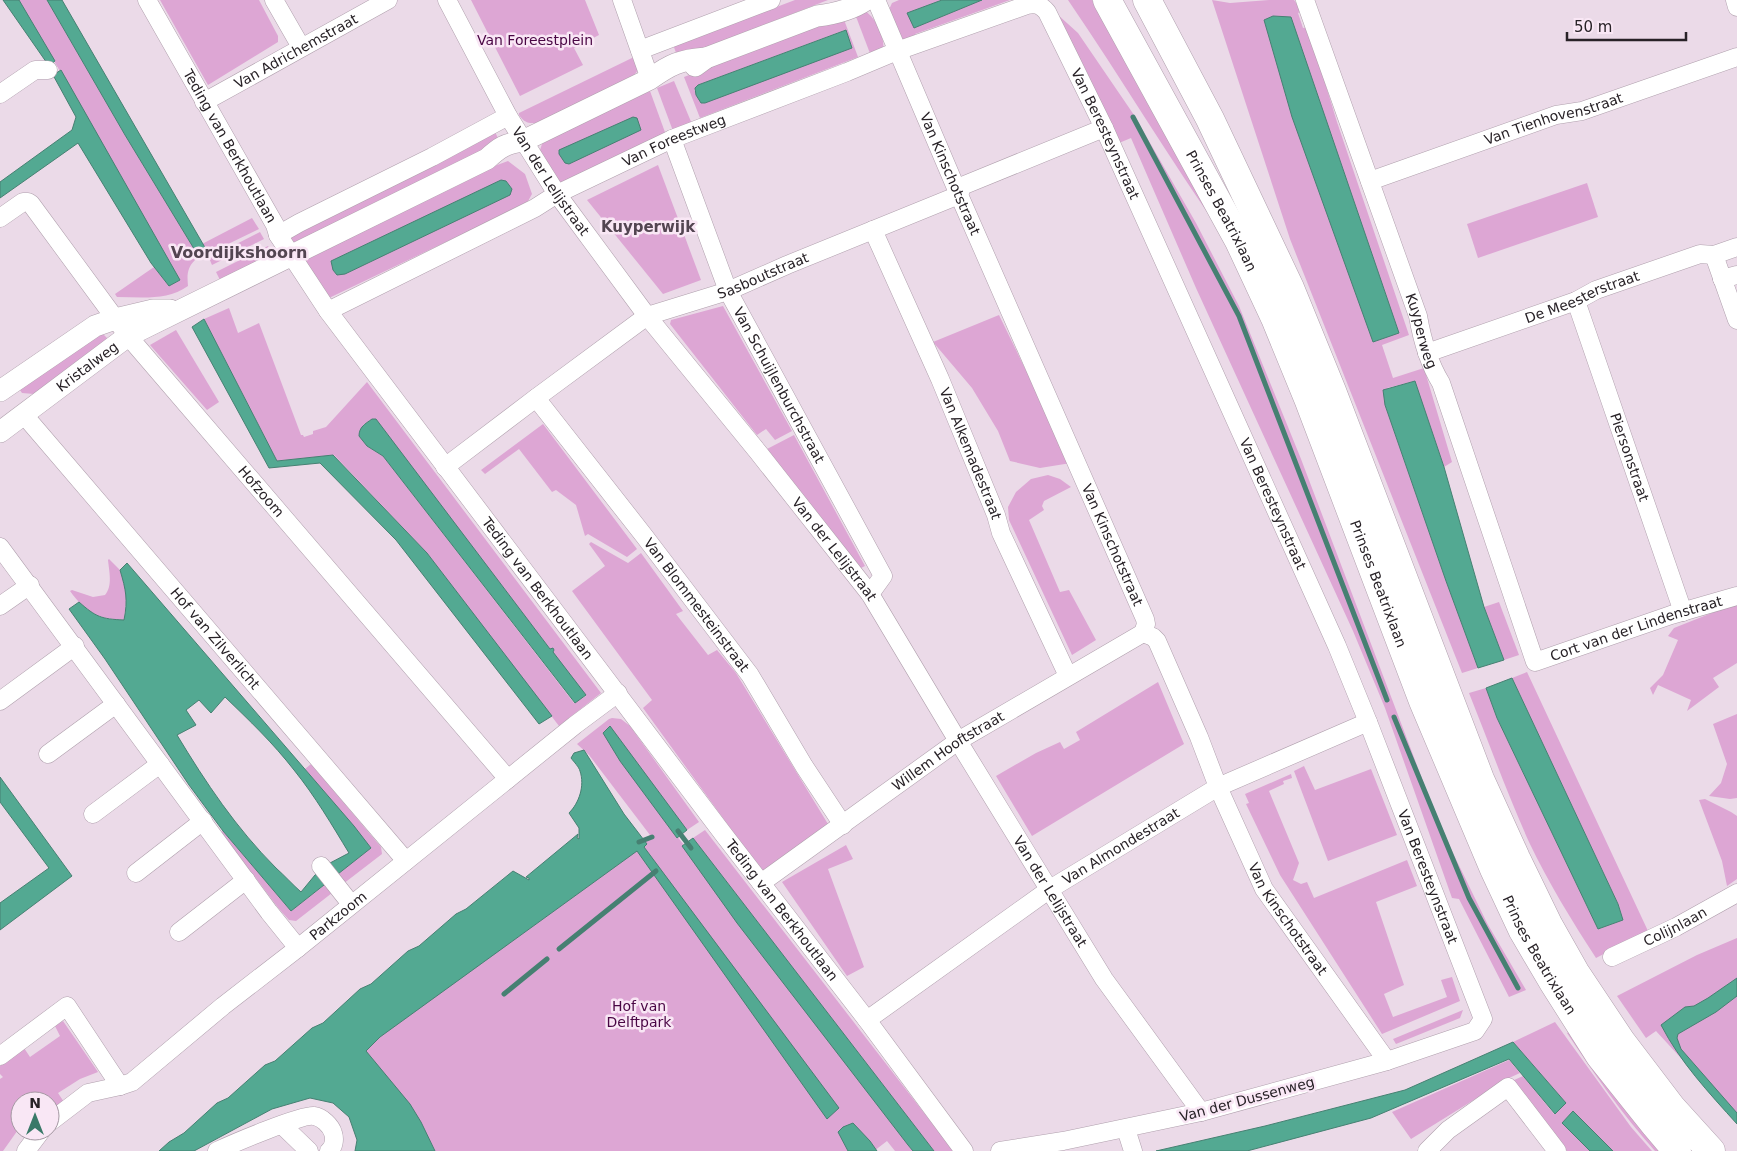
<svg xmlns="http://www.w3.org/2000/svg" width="1737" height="1151" font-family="'DejaVu Sans',sans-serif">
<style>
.green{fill:#dda6d4;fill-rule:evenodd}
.water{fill:#53a992;stroke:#468072;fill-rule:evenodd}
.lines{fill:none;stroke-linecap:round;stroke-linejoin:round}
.stream{stroke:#468072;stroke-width:5}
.minor-casing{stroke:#b0a0ad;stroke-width:19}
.tertiary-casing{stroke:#b0a0ad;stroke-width:22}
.primary-casing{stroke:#b0a0ad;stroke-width:29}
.minor{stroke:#fff;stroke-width:18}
.tertiary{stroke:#fff;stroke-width:21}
.primary{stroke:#fff;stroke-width:28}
.labels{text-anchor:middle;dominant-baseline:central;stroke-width:5;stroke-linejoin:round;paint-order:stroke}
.park-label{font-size:14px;fill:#490644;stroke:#f9e7f5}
.street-label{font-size:14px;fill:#282227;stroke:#f9e7f5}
.neighbourhood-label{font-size:15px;font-weight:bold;fill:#534551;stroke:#f9e7f5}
.quarter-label{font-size:16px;font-weight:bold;fill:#534551;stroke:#f9e7f5}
</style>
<rect width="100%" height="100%" fill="#ebdae8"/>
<g class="green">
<path d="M19 0H47L125 135 199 257 206 252 202 244 252 218 259 229 195 260C187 268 187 275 188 286 167 301 141 297 117 297L115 294 154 267 169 286 180 280Z"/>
<path d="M160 0H259L278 36V42L208 85Z"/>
<path d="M471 0H585L599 35 574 48 583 65 520 96Z"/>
<path d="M795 0H828L678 58 672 42 679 44Z"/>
<path d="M899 0H942L908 13 914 28 982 0H1010L915 34 916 39 905 42 896 37 887 14 892 3Z"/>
<path d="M1068 0H1092L1225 238C1170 160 1122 79 1068 0Z"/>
<path d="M1212 0 1230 3 1269 0H1294L1302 11 1298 13 1303 28 1308 27 1337 122 1409 335 1382 345 1393 378 1424 368 1452 462 1444 467 1415 381 1387 388 1385 405 1446 581 1478 668 1462 673 1290 239ZM1273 16 1291 18 1399 333 1373 342Z"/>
<path d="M865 11C877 19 885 37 883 51L871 56 855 14Z"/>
<path d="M1057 14 1078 33 1134 115 1196 223 1239 306 1301 459 1426 789 1452 851 1487 923 1526 990 1509 997 1459 899 1452 898 1385 708 1353 631 1196 288 1131 138 1119 143Z"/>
<path d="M843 17 858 57 700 118 684 77ZM845 30 852 48 694 91 698 85Z"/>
<path d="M634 57 638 70 632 78 541 122C531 124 525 124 519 115V113Z"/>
<path d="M674 81 692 124 673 131 657 88Z"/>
<path d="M650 91 666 135 566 184 558 183 540 150 542 144 548 138Z"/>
<path d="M493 128 500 142 295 243 290 240V233Z"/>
<path d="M508 161 525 174 532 194 527 203 329 298 305 262 309 257 481 171ZM501 181H506L512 189 331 261Z"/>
<path d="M658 165 701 280 663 294 587 200Z"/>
<path d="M1587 183 1598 217 1478 258 1467 224Z"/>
<path d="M260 232 264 239 212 265 209 258Z"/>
<path d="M268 246 273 255 221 282 216 272Z"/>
<path d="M723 306 792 431 775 440 766 429 757 435 670 324 671 320Z"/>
<path d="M229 308 238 333 259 323 301 435H303L304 437 313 434V431L326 427 367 382 601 693 559 726 427 553 334 455 277 461 204 319ZM372 419 551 650 552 648V652L586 696 574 703 383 456 367 446 363 425Z"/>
<path d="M999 315 1071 463 1040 468 1010 461 998 431 972 388 933 342Z"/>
<path d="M176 330 219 402 207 410 150 345Z"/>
<path d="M101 332 111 342 34 394 22 393 18 387Z"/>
<path d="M543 424 637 549 627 557 588 534 585 536 576 505 556 490 552 492 519 449 485 474 481 470Z"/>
<path d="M794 435 865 566 861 568 767 449Z"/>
<path d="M1048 475 1060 479 1071 487 1044 501 1042 506 1044 510 1029 520 1060 592 1069 590 1096 640 1072 655 1009 520 1008 507 1016 492 1031 479Z"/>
<path d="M591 542 628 563 641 553 683 611 676 614 708 655 717 650 736 673 831 829 765 876 643 708 652 700 572 591 605 566 589 544Z"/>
<path d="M109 559 120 570 127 592 124 620C98 619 86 613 70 591L72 590 93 597 105 595C113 586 109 571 108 560Z"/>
<path d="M1499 602 1519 655 1504 660 1484 607Z"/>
<path d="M1737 603V663L1713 678 1719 687 1687 711 1691 700 1658 685 1653 695 1650 688 1663 675 1678 640 1668 636 1674 628Z"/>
<path d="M1527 672 1648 931 1596 958C1572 921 1548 882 1529 842 1507 793 1489 743 1469 693L1486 688 1497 718 1598 929 1623 920 1618 904 1512 678Z"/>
<path d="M1158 682 1184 744 1032 836 996 776 1036 753 1060 742 1064 749 1080 740 1076 732Z"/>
<path d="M1737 714V798L1730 799 1709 796 1721 783 1727 764 1713 724Z"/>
<path d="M612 718 621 719 630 726 699 822 687 830 672 812 667 823 902 1130 899 1133 913 1151H895L887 1141 874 1151H370L352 1055 650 835 589 755 577 744 609 719Z"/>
<path d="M311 764 381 847 382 854 343 884 336 875 371 848 305 769Z"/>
<path d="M1304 766 1315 790 1371 769 1397 835 1328 861 1294 771Z"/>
<path d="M1291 774 1292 778 1283 781 1284 784 1269 791 1299 863 1293 880 1301 884 1307 882 1314 898 1407 860 1417 886 1376 902 1404 985 1384 994 1393 1017 1447 997 1441 980 1452 977 1460 1001 1382 1034 1280 875 1246 804 1249 803 1245 794Z"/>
<path d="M1705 799 1731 812 1737 816V879L1727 886 1722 861 1699 800Z"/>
<path d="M705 830 952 1149 953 1151H934L693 838Z"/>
<path d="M223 831 291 911 326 884 332 893 296 921 289 920 279 909 221 832Z"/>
<path d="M846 845 853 859 828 869 864 967 847 976 782 882Z"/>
<path d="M1737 938V1119L1656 1031 1646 1038 1617 996 1697 955Z"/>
<path d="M1463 1010 1460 1018 1396 1044 1393 1039Z"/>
<path d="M63 1021 98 1072 80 1079 58 1093 64 1102 50 1112V1101H20V1127L3 1151H0V1079L3 1077 0 1074V1066L24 1048 30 1057 60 1036 55 1026Z"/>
<path d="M1555 1022 1631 1127 1652 1151H1613L1573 1111 1562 1123 1590 1151H1567L1545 1125 1512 1081 1523 1076 1554 1114 1566 1103 1513 1042Z"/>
<path d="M1570 1031 1666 1151H1655C1622 1114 1594 1074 1567 1033Z"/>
<path d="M1509 1060 1520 1073 1509 1078 1411 1139 1392 1112Z"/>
</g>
<g class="water">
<path d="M3 0H19L55 61 49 66Z"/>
<path d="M47 0H62L207 251 199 257 125 135Z"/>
<path d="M942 0H982L914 28 907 13Z"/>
<path d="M1273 16 1291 17 1399 333 1373 342 1292 117 1264 20Z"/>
<path d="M846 30 852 48 705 103H701L696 95 695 88 698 85Z"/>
<path d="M61 70 180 280 169 286 151 263 78 143 0 198V182L72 130 76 117 53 75Z"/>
<path d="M633 117 637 118 641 130 569 164 565 163 559 154V150Z"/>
<path d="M501 180 506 181 512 189 510 195 345 274 337 275 333 270 331 261Z"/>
<path d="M204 319 277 461 333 455 427 553 552 716 539 724 396 540 320 463 269 468 192 327Z"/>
<path d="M1415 381 1444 467 1484 607 1504 660 1478 668 1446 581 1385 405 1383 390Z"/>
<path d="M372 419H376L550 649 553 648 554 650 553 652 586 695 575 703 383 456 367 446 359 436C359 427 365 424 372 419Z"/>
<path d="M127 563 354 826 371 848 291 911 223 831 189 785 105 659 69 609 79 602C96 617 101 619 124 620 128 600 126 590 120 570ZM225 697C249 720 273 743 294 770 315 796 332 825 349 853L330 863 315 875 301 892C293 885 285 876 276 868 236 828 206 783 177 735L196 725 186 710 199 700 211 713Z"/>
<path d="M1512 678 1618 904 1623 920 1598 929 1497 718 1486 688Z"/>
<path d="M610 726 687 830 677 838 620 761 603 733Z"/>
<path d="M584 750 624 814 647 844 644 847 839 1108 827 1119 637 851 380 1037 366 1051 410 1104 421 1122 435 1151H355L357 1140 349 1117 333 1103 310 1098 272 1109 194 1151H159L169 1142 184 1133 217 1103 228 1098 265 1065 275 1061 312 1028 323 1023 360 989 371 984 408 951 419 946 456 914 466 909 513 871 529 880V878L526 877 578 834 577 838 579 839V828L569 813C579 803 585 786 580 771 579 767 574 762 571 758L574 753Z"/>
<path d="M0 777 72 876 0 930V903L49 868 0 802Z"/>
<path d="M693 838 934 1151H913L908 1145 737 923 682 846Z"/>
<path d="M1737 978V996L1716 1012 1678 1034 1677 1038 1681 1049 1737 1113V1124C1709 1093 1680 1062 1661 1025L1685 1007 1694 1006 1708 998Z"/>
<path d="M1513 1042 1566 1103 1555 1114 1509 1059 1371 1118 1247 1151H1156L1265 1126 1405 1090Z"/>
<path d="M1573 1111 1613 1151H1590L1562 1123Z"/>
<path d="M853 1123 870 1141 877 1151H848L838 1132 843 1127Z"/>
</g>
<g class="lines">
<g class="stream">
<path d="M1133 117 1239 316 1387 700"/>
<path d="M1394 717 1469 898 1518 988"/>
<path d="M678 831 691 848"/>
<path d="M639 842 652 837"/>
<path d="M559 949 656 871"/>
<path d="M504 994 547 959"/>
</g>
<defs>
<g id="minor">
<path id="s1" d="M147 0 275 225 278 235 328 311 724 835 867 1020 964 1151"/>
<path d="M274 0 301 47"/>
<path id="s2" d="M447 0 508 116 557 194 647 316 758 452 870 594 958 741 1104 979 1201 1112"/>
<path d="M622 0 650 79"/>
<path id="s3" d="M876 0 959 195 1145 619 1146 624 1143 633 1153 637 1157 641 1199 737 1218 787 1264 889 1387 1061"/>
<path id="s4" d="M1305 0 1418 316C1422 339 1428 362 1441 383L1535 662 1671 615 1737 596"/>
<path d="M1735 0 1737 7"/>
<path d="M640 50 771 0"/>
<path d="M0 94 35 70H48"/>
<path id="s5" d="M204 102 388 0"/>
<path id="s6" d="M672 139 728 291 883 576 870 594"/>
<path id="s7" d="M1370 181 1556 115 1582 111 1737 57"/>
<path id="s8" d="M0 218 23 202H28L31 204 128 336 508 779"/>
<path id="s9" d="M873 230 940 379 996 515 1001 533 1068 676"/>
<path d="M278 235 299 223 432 157 508 116"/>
<path d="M1714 255 1737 320"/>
<path d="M1722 279 1737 275"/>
<path id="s10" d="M1576 301 1683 612"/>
<path id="s11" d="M328 311 535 208 557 194 672 139 847 72 897 51 1027 5C1036 3 1041 5 1047 12L1104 128 1337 646 1368 722 1483 1019 1475 1031 1387 1061 1201 1112 1063 1141 1000 1151"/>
<path id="s12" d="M1427 353 1576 301 1596 290 1700 254 1714 255 1737 247"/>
<path id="s13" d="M536 398 645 537 750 675 804 766 843 825"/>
<path id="s14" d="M24 415 406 861"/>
<path id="s15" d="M445 467 536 398 647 316 728 291 787 265 959 195 962 186 1104 128"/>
<path d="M0 547 269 912 298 948"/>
<path d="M0 606 30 585"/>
<path d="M0 701 75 646"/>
<path d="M48 754 116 704"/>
<path d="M93 814 160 764"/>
<path d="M321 866 351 904"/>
<path d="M136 873 203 821"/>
<path id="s16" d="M761 883 958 741 1143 633"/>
<path d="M179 932 246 880"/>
<path id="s17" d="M1612 957 1676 927 1737 893"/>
<path id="s18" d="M867 1020 1050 889 1218 787 1368 722"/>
<path d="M0 1056 67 1006 120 1086"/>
<path id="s19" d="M50 1122 88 1093 120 1086 132 1082 223 1006 298 948 575 725 618 693"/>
<path d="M282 1125 309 1151"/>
<path d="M1126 1129 1133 1151"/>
<path d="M26 1151 41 1131"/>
<path d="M217 1151C232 1144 302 1114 314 1116 322 1117 331 1126 333 1133 335 1139 334 1147 329 1151"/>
<path d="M1427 1151 1448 1130 1508 1087 1557 1151"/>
</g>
<g id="tertiary">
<path d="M695 66 706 58 817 16C835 14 851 10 866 0"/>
<path d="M0 391 95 326 115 319 153 310H170"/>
<path id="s20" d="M0 432 128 336 487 159C500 147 505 144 523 141L650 79C671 64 680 60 706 58"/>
</g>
<g id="primary">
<path id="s21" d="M1107 0 1239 241 1275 318 1309 401 1423 701 1494 869 1523 931 1553 982 1600 1056 1655 1125 1677 1151"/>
<path d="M1147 0 1210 119 1290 288 1332 391 1480 779 1516 858 1549 926 1575 972 1621 1041 1672 1108 1711 1151"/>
</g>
</defs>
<use href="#minor" class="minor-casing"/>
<use href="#tertiary" class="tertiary-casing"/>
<use href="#primary" class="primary-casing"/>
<use href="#minor" class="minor"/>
<use href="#tertiary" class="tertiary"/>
<use href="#primary" class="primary"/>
</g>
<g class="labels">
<g class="park-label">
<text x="535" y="40">Van Foreestplein</text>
<text x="639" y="1006">Hof van<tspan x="639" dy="16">Delftpark</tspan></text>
</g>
<g class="street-label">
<text stroke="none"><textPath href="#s5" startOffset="105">Van Adrichemstraat</textPath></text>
<text stroke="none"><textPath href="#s7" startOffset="194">Van Tienhovenstraat</textPath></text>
<text stroke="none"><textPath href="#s11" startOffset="922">Van Beresteynstraat</textPath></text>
<text stroke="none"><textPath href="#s11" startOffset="386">Van Foreestweg</textPath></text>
<text stroke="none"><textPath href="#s1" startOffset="168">Teding van Berkhoutlaan</textPath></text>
<text stroke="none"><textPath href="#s3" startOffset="189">Van Kinschotstraat</textPath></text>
<text stroke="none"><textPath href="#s2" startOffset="209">Van der Lelijstraat</textPath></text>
<text stroke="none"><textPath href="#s21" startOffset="240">Prinses Beatrixlaan</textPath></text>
<text stroke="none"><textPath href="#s15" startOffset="375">Sasboutstraat</textPath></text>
<text stroke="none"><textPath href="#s12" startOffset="165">De Meesterstraat</textPath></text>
<text stroke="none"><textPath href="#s4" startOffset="351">Kuyperweg</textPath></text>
<text stroke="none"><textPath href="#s20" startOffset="109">Kristalweg</textPath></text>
<text stroke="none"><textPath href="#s6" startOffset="269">Van Schuijlenburchstraat</textPath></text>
<text stroke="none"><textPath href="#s9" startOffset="244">Van Alkemadestraat</textPath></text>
<text stroke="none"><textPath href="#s10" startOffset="165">Piersonstraat</textPath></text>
<text stroke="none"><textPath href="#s8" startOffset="405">Hofzoom</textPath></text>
<text stroke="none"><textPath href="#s11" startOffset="1328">Van Beresteynstraat</textPath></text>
<text stroke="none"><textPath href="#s3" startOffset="594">Van Kinschotstraat</textPath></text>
<text stroke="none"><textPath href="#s2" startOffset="674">Van der Lelijstraat</textPath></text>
<text stroke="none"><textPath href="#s21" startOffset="645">Prinses Beatrixlaan</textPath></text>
<text stroke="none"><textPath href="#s1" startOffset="708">Teding van Berkhoutlaan</textPath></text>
<text stroke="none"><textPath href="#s13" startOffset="262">Van Blommesteinstraat</textPath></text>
<text stroke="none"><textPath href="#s4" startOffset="808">Cort van der Lindenstraat</textPath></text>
<text stroke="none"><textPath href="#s14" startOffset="294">Hof van Zilverlicht</textPath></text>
<text stroke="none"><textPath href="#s16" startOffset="229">Willem Hooftstraat</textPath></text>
<text stroke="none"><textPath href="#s18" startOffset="308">Van Almondestraat</textPath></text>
<text stroke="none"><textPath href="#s11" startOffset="1732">Van Beresteynstraat</textPath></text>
<text stroke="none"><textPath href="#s2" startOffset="1079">Van der Lelijstraat</textPath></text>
<text stroke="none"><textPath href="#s1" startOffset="1112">Teding van Berkhoutlaan</textPath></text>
<text stroke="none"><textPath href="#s19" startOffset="358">Parkzoom</textPath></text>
<text stroke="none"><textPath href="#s3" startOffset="1014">Van Kinschotstraat</textPath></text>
<text stroke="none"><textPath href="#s17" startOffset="70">Colijnlaan</textPath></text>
<text stroke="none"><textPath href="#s21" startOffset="1050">Prinses Beatrixlaan</textPath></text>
<text transform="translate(1247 1099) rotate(-15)">Van der Dussenweg</text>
</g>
<g class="neighbourhood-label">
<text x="648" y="227">Kuyperwijk</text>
</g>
<g class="quarter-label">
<text x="239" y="252">Voordijkshoorn</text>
</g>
</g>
<g transform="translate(35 1116)"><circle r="24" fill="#f9e7f5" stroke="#a598a3"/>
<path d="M0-4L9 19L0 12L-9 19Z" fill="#397968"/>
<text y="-8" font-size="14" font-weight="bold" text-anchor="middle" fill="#282227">N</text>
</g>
<path d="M1567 32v8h119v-8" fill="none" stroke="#282227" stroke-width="2.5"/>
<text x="1574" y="32" font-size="15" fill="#282227" stroke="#f9e7f5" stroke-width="4" paint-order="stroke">50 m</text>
</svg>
